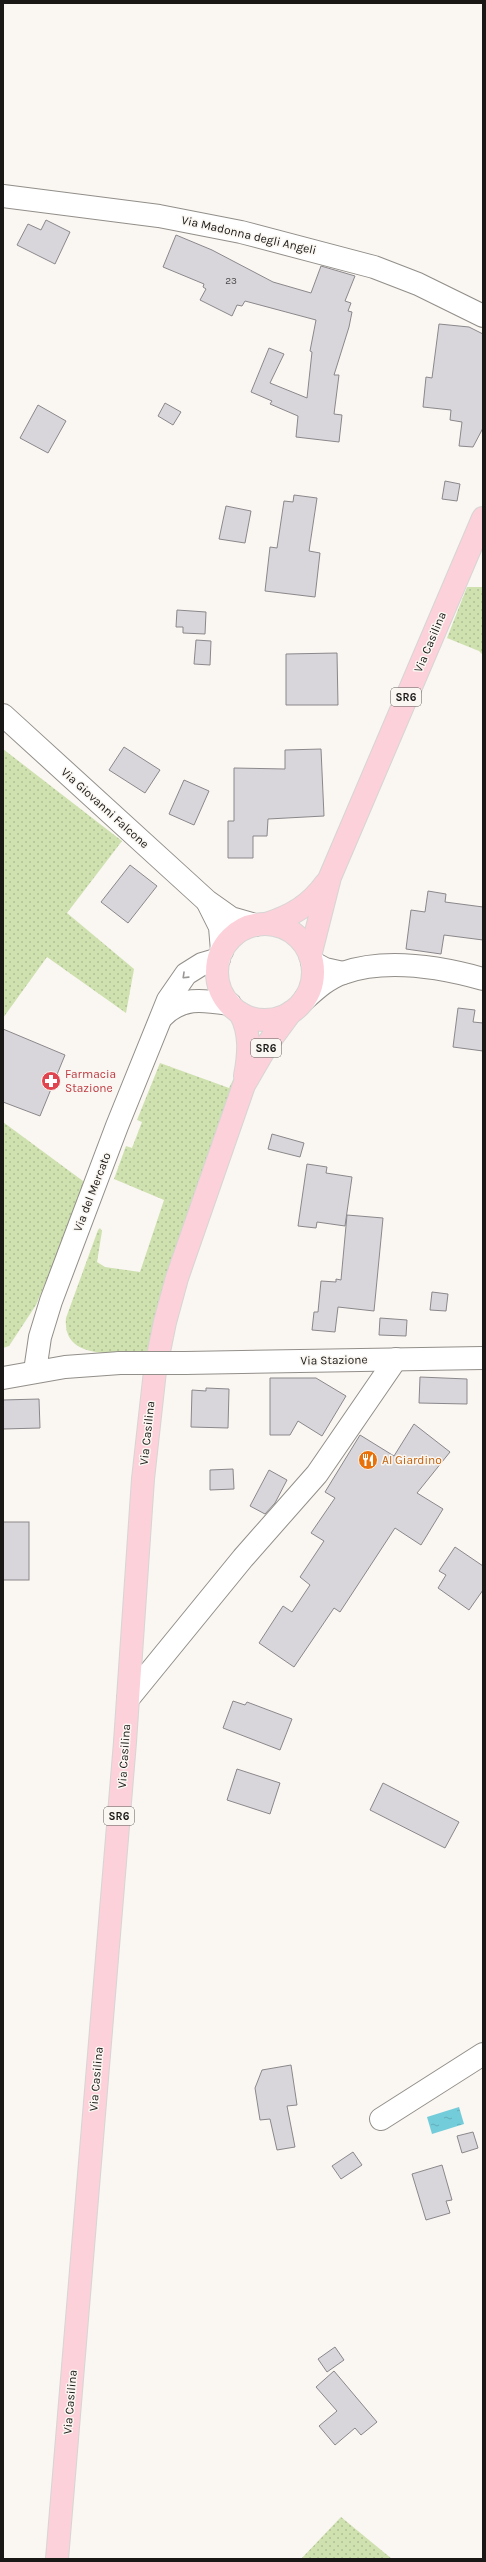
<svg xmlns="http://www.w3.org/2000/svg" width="486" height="2562" font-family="Karla,sans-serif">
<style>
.grass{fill:url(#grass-dots)}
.water{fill:url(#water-ripples)}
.building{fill:#d9d6db;stroke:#8b888c}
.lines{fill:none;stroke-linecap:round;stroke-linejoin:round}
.minor-casing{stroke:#928e89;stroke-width:24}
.major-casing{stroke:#d6d5d5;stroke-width:24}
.minor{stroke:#fff;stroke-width:22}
.major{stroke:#fcd1da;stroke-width:22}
.minor-bridge-casing{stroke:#928e89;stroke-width:24;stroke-linecap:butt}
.minor-bridge{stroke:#fff;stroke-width:22}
.oneway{stroke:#989796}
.labels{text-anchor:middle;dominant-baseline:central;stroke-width:3;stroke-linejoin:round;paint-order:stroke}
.number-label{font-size:10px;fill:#494847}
.shield{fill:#faf6f1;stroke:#5c5b58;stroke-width:1}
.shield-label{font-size:11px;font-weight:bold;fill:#191816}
.street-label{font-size:12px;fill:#191816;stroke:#faf6f1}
.health-label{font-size:12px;fill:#be3a42;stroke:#faf6f1;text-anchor:start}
.food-label{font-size:12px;fill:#c56008;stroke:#faf6f1;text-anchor:start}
</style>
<defs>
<pattern id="grass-dots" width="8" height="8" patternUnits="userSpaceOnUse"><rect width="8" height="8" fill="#cee1af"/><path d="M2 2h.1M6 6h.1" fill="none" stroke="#b0c096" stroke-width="1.8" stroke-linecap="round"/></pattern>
<pattern id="water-ripples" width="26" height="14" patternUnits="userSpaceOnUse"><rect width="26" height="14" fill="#73ccd9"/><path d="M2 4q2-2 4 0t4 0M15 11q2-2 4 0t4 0" fill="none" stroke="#63aeba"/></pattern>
</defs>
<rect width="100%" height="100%" fill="#faf6f1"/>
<g class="grass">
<path d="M467 587H483V655L479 651 447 638Z"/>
<path d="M3 749 122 841 67 913 134 969 126 1013 47 957 3 1018Z"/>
<path d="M160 1063 229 1088 238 1070 149 1352C119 1352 62 1363 66 1318L98 1230 100 1228 102 1231 97 1262 105 1267 140 1272 164 1200 114 1179 126 1146 132 1148 142 1122 137 1120Z"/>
<path d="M3 1122 87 1184 36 1305 9 1346 3 1348Z"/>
<path d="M341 2517 392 2559H301Z"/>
</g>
<path class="water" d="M459 2107 464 2124 432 2134 427 2117Z"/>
<g class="building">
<path d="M46 220 70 232 55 264 17 245 28 224 41 230Z"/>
<path d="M176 235 212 250 273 282 311 293 321 266 355 276 345 301 351 303 348 311 352 312 349 327 334 375H339L334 414 342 415 339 442 296 437 298 416 270 404 272 401 251 392 269 348 284 354 270 383 307 398 312 352 310 351 316 320 245 301 242 306 237 305 232 316 200 300 206 289 203 287 204 284 163 267Z"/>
<path d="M439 324 469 327 483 334V428L473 447 459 446 462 422 450 420 451 410 423 407 426 377 432 378Z"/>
<path d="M165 403 181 412 173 425 158 416Z"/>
<path d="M38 405 66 421 48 453 20 438Z"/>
<path d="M445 481 460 484 457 501 442 499Z"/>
<path d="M294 495 317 498 309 551 320 553 315 597 265 591 270 547 277 548 284 501 293 502Z"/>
<path d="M226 506 251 511 245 543 219 539Z"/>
<path d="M177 610 206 612 205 634 183 633V627H176Z"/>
<path d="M196 640 211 641 210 665 194 664Z"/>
<path d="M337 653 338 705H286V654Z"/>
<path d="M124 747 160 770 145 793 109 770Z"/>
<path d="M321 749 324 816 268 819 267 836H253V858H228V821H234V768L285 769V750Z"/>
<path d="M184 780 209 791 194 825 169 814Z"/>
<path d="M130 865 157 886 128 923 101 902Z"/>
<path d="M428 891 446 894 445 902 483 907V940L444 935 441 954 406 949 411 910 425 912Z"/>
<path d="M458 1008 475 1010 473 1022 483 1023V1051L453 1047Z"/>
<path d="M3 1029 65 1055 40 1116 3 1102Z"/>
<path d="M272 1134 304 1143 300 1157 268 1149Z"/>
<path d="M307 1164 327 1167 326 1173 352 1177 345 1226 317 1222 316 1228 298 1226Z"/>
<path d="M347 1215 383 1218 374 1311 338 1307 335 1332 312 1330 314 1312H318L321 1281 336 1282V1279L341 1280Z"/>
<path d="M432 1292 448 1294 446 1311 430 1310Z"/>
<path d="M380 1318 407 1320 406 1336 379 1335Z"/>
<path d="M420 1377 467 1379V1404L419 1403Z"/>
<path d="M270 1378H316L346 1396 322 1436 298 1421 290 1435H270Z"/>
<path d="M206 1388 229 1389 228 1428 191 1427 192 1390 206 1391Z"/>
<path d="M39 1399 40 1428 3 1429V1400Z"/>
<path d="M414 1424 450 1452 417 1493 443 1509 421 1545 395 1528 340 1612 334 1608 294 1667 259 1643 283 1606 292 1612 310 1585 300 1577 324 1541 311 1533 335 1498 325 1492 360 1435 394 1456Z"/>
<path d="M233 1469 234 1489 210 1490V1470Z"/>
<path d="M269 1470 287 1480 275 1503 265 1514 250 1506Z"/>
<rect x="3" y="1522" width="26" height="58"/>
<path d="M455 1547 483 1566V1590L469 1610 438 1588 446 1575 439 1571Z"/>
<path d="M233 1701 245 1705 247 1702 292 1719 280 1750 223 1728Z"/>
<path d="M237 1769 280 1783 270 1814 227 1800Z"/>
<path d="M383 1783 459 1822 445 1848 370 1810Z"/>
<path d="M291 2065 297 2105 287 2106 295 2147 277 2150 270 2119 260 2120 255 2088 262 2070Z"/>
<path d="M473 2132 478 2148 462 2153 457 2136Z"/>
<path d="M353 2152 362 2165 341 2179 332 2166Z"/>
<path d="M442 2165 452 2200 446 2201 450 2213 426 2220 412 2174Z"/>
<path d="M335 2347 344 2360 327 2372 318 2359Z"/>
<path d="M334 2371 377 2422 361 2435 355 2428 335 2445 319 2426 337 2411 316 2387Z"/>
</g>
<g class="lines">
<defs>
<g id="minor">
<path d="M3 196 159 216 241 232 374 267 418 284 483 316"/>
<path d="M3 715 207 901 231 918 255 925"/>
<path d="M208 903 220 927 222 951"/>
<path d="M312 962 325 969 343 973"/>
<path d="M305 999C316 989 328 978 343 973 386 958 440 967 483 979"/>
<path d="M162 1017C182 996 203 1000 230 1004"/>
<path d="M185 1363 483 1358"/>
<path d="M35 1371 40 1337 51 1301 117 1126 168 1000 186 974 202 964 219 959"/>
<path d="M3 1378 65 1367 120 1363"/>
<path d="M128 1699 243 1558 317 1474 396 1359"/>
<path d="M381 2119 483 2054"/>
</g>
<g id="major">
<path d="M266 924C292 916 310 905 326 883"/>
<circle cx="265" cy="972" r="48"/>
<path d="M310 956 330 877 483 518"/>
<path d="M240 1013C251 1033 249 1054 245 1076"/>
<path d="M57 2559 125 1742 143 1479 155 1371 165 1322 177 1278 244 1085 269 1042 291 1012"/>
</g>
</defs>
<use href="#minor" class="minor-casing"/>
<use href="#major" class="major-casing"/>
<use href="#minor" class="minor"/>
<use href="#major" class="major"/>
<defs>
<path id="minor-bridge" d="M120 1363H185"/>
</defs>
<use href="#minor-bridge" class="minor-bridge-casing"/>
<use href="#minor-bridge" class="minor-bridge"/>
</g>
<defs><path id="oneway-chevron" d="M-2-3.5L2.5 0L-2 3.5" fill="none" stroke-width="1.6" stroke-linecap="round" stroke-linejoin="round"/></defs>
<use class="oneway" href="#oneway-chevron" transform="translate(185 976) rotate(136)"/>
<defs>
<symbol id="pharmacy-disc" viewBox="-11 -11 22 22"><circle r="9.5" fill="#e0444e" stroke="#faf6f1"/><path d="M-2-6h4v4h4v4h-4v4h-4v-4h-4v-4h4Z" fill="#fff"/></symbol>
<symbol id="restaurant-disc" viewBox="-11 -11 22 22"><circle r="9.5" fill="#e8710a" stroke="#faf6f1"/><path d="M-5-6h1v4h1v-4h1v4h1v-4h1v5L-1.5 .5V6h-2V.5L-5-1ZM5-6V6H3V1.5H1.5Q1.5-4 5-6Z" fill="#fff"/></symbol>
</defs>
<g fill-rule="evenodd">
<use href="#pharmacy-disc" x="40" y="1070" width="22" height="22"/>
<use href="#restaurant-disc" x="357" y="1449" width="22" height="22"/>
</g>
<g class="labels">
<g class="number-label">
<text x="231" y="281">23</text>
</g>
<g class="shield">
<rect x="391" y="688" width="30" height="18" rx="3"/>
<rect x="251" y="1039" width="30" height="18" rx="3"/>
<rect x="104" y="1807" width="30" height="18" rx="3"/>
</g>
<g class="shield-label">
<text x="406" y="697">SR6</text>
<text x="266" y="1048">SR6</text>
<text x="119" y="1816">SR6</text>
</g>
<g class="street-label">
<text transform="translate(249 235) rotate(13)">Via Madonna degli Angeli</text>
<text transform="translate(430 642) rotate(-67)">Via Casilina</text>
<text transform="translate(105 808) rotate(42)">Via Giovanni Falcone</text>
<text transform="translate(92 1192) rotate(-69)">Via del Mercato</text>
<text transform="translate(334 1360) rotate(-1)">Via Stazione</text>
<text transform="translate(147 1433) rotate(-84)">Via Casilina</text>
<text transform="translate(124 1756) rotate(-86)">Via Casilina</text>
<text transform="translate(96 2079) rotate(-85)">Via Casilina</text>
<text transform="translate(70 2402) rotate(-85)">Via Casilina</text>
</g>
<g class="health-label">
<text x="65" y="1074">Farmacia<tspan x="65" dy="14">Stazione</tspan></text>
</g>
<g class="food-label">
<text x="382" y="1460">Al Giardino</text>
</g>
</g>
<rect width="486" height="2562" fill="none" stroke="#191816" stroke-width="8"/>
</svg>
